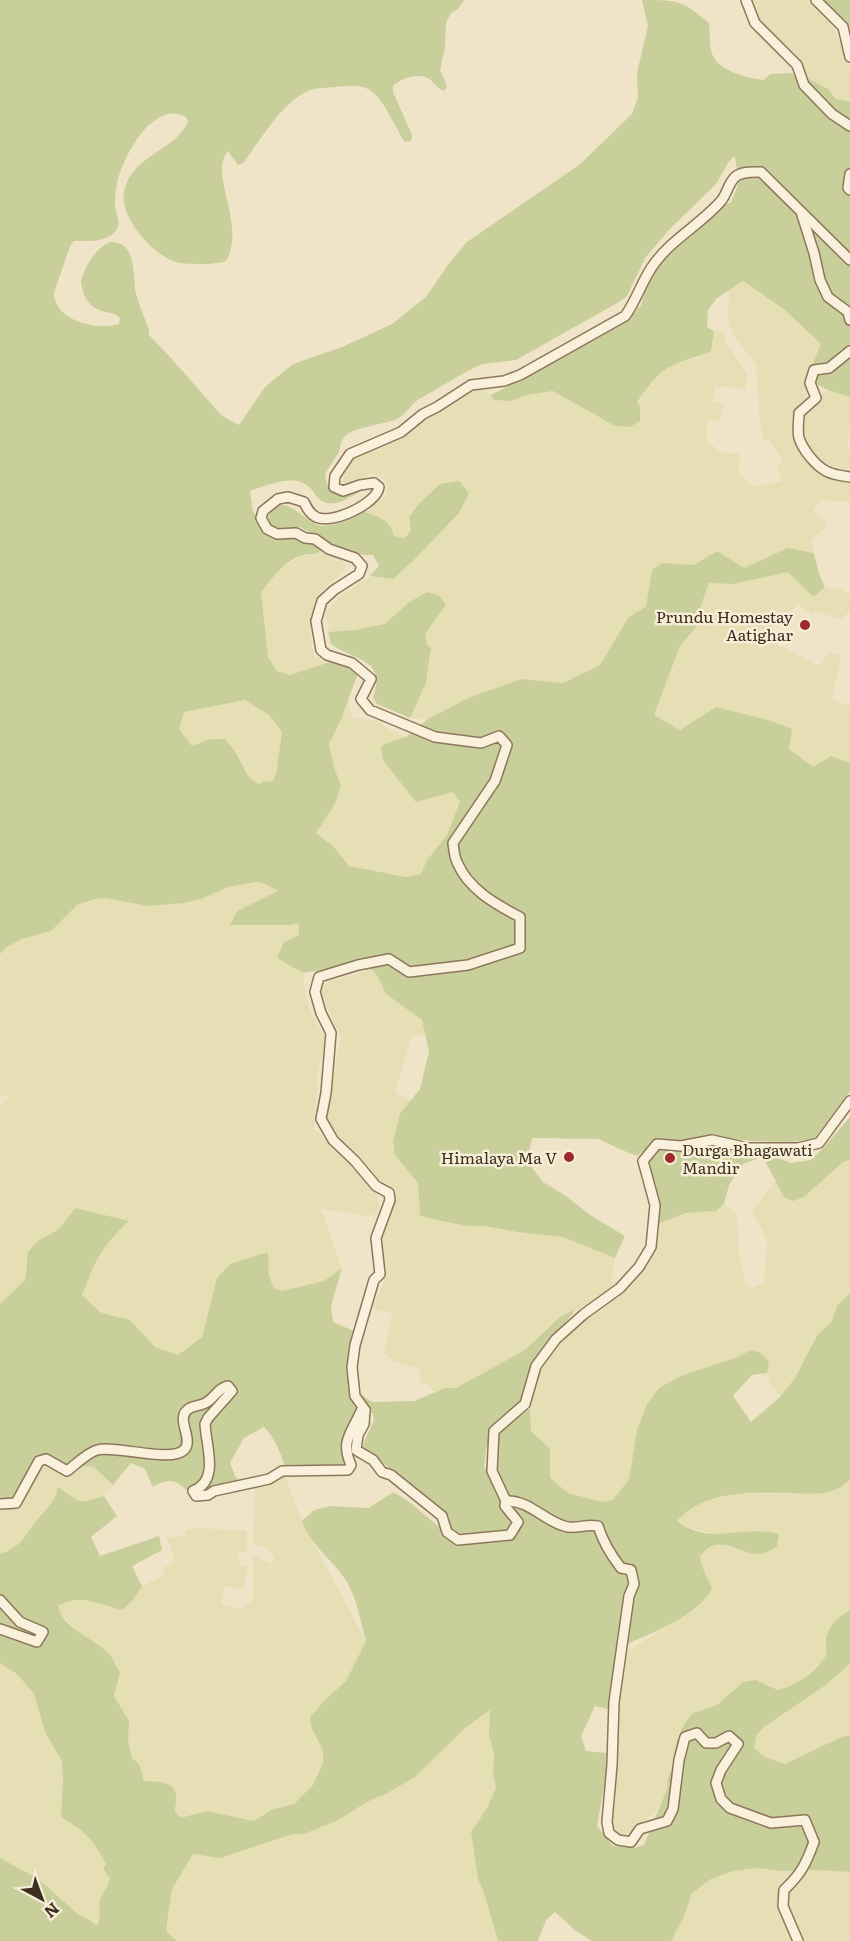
<svg xmlns="http://www.w3.org/2000/svg" width="850" height="1941" font-family="Literata,serif">
<style>
.farmland{fill:#e6deb5}
.green{fill:#c9cf9b;fill-rule:evenodd}
.lines{fill:none;stroke-linecap:round;stroke-linejoin:round}
.street-casing{stroke:#8d765c;stroke-width:12}
.street{stroke:#faf1dc;stroke-width:9}
.poi-dot{fill:#9e2a2b;stroke:#f7eed8;stroke-width:2}
.labels{text-anchor:middle;dominant-baseline:central;stroke-width:5;stroke-linejoin:round;paint-order:stroke}
.poi-label{font-size:16px;fill:#3d2e20;stroke:#f7eed8;text-anchor:end}
</style>
<rect width="100%" height="100%" fill="#f0e4c8"/>
<g class="farmland">
<path d="M752 0H811L832 23 850 69V102L836 99 828 89 808 79 801 63 794 52 776 37 760 19Z"/>
<path d="M743 281 785 310 822 344 808 375 806 404 798 411 793 419 794 430 804 459 827 475 850 482V502L821 500 813 510 828 525 811 541 814 553 788 548 744 568 717 551 694 565 662 563 652 570 646 606 628 618 600 665 563 683 521 679 468 698 428 719 410 718 426 683 430 661 431 648 427 644 425 634 446 605 408 603 385 624 355 630 328 632 329 626 325 614 337 599 370 576 393 579 414 560 459 513 440 484 433 492 405 538 394 536 392 529 385 519 363 511 370 510 376 502 387 495V485L382 478 370 474 348 485 343 482 342 476 355 457 422 419 444 409 471 391 480 389 491 395 494 400 512 401 526 395 553 391 602 419 637 402 663 371 677 363 694 359 711 351 714 331H722L728 346 747 374 745 389 715 386 713 402 724 404 720 421 707 420V445L714 446 718 452 740 454 739 472 753 487 782 481 777 465 783 461 769 440H764L760 423 756 365 733 334 728 319 729 291Z"/>
<path d="M827 390 850 397V428L847 446 850 451V472H836L821 460 805 441 800 424 807 413 819 404 822 394Z"/>
<path d="M324 545 341 559 346 567 341 574 321 591 312 615 311 641 314 656 323 661 336 660 290 675 277 671 268 657 261 592 281 568 301 556 315 555Z"/>
<path d="M788 572 813 597 825 587 843 590 850 595V611L841 619 815 611 812 614 798 604 772 627 778 645 820 666 829 652 841 655 832 699 848 706 850 702V763L831 756 813 767 740 713 717 707 680 730 654 715 680 646 698 625 699 611 709 583 734 584Z"/>
<path d="M246 700 269 715 282 732 276 774 272 782 260 784 253 782 248 776 239 756 210 739 192 746 179 729 184 712Z"/>
<path d="M348 701 352 718 377 721 390 730 406 737 384 744 430 799 453 792 460 802 447 835 427 860 421 875 406 877 349 866 333 846 316 833 335 804 341 785 334 768 329 744Z"/>
<path d="M257 882 263 883 279 891 237 911 230 925H290L300 922 299 935 284 943 277 958 303 973 307 1002 313 1017 324 1036 325 1044 318 1070 314 1129 357 1168 374 1188 380 1207 375 1215 367 1216 353 1213 321 1209 342 1268 324 1281 282 1291 274 1288 269 1276 267 1252 212 1296 202 1337 178 1355 155 1347 129 1319 116 1317 100 1312 82 1295 95 1260 110 1238 128 1221 75 1208 59 1229 38 1241 25 1264V1280L0 1304V1107L9 1095 0 1097V954L7 947 22 939 45 933 77 905 88 900 106 898 148 906 201 899 228 887Z"/>
<path d="M371 969 378 977 386 994 422 1020 426 1036 412 1035 395 1093 412 1100 401 1114 395 1155 418 1183 420 1215 466 1226H485L517 1232 563 1237 615 1258 611 1281 620 1282 607 1295 560 1317 525 1350 456 1388H445L434 1392 428 1383 421 1384 419 1369 393 1361 384 1352 392 1314 372 1308 383 1286 386 1268 381 1244 382 1232 395 1200 392 1190 378 1179 329 1127 327 1110 341 1037 323 999 321 988 328 981 351 976Z"/>
<path d="M850 1160V1293L837 1306 832 1321 816 1335 795 1378 780 1397 771 1385 767 1373 769 1361 751 1350 645 1406 637 1430 629 1479 613 1500 602 1502 568 1493 558 1486 550 1478V1450L531 1431 530 1409 538 1377 552 1353 581 1321 607 1305 632 1281 655 1250 658 1224 686 1213 716 1211 724 1204 737 1214 739 1251 745 1284 752 1288 764 1283 767 1240 752 1211 776 1180 784 1196 818 1184 843 1162Z"/>
<path d="M43 1462 67 1474 75 1472 80 1465 94 1467 113 1485 104 1496 85 1502 74 1500 65 1492 39 1519 30 1532 17 1547 0 1554V1508L19 1506 25 1499 36 1468Z"/>
<path d="M284 1474 302 1521 366 1641 346 1681 326 1699 312 1729 323 1750V1763L313 1785 305 1794 294 1804 271 1810 254 1821 207 1811 184 1817 178 1816 174 1811 177 1799 156 1780 144 1781 140 1765 132 1758 128 1740 129 1721 114 1696 119 1672 109 1654 77 1631 60 1613 58 1606 70 1600H90L105 1605 133 1600 142 1586 165 1575 163 1568 175 1562 167 1538 186 1536 185 1531 199 1528 247 1531V1551L238 1552 239 1564 248 1567 244 1590 225 1586 221 1604 242 1609 253 1599V1555L271 1564 275 1557 267 1548 253 1544 255 1490 278 1481Z"/>
<path d="M850 1480V1610L844 1613 824 1643 827 1654 821 1664 802 1680 778 1690 767 1684 743 1682 717 1705 693 1713 676 1743 672 1769 668 1777 667 1789 656 1812 624 1836 615 1831 612 1820 616 1798 619 1703 628 1651 697 1608 708 1578 701 1569 699 1556 709 1547 720 1544 755 1555 766 1530 720 1535 686 1527 677 1521 686 1510 696 1504 732 1494H810L836 1490Z"/>
<path d="M0 1663 17 1674 34 1694 45 1732 62 1761 63 1780 61 1817 83 1830 96 1845 107 1864 110 1878 109 1884 100 1900 101 1918 98 1927 90 1920 78 1914 37 1878 0 1858Z"/>
<path d="M850 1664V1735L840 1737 785 1764 763 1756 754 1748 756 1736 764 1727 823 1687Z"/>
<path d="M491 1709 489 1734 494 1753 493 1771 496 1788 487 1808 471 1832 478 1879 483 1890 498 1941H177L166 1932 172 1889 193 1853 220 1858 293 1834H304L336 1821 369 1801 386 1794 415 1777 465 1728Z"/>
<path d="M757 1868 780 1871 817 1870 850 1872V1941H671L684 1916 692 1893 701 1885 711 1879 733 1871Z"/>
</g>
<g class="green">
<path d="M0 0H464L458 9 451 13 446 23 445 47 440 70 447 86 444 91C437 88 435 83 429 79 418 72 401 79 393 86V92L412 135 411 141 405 142C395 128 383 96 368 89 358 84 346 86 336 87 327 88 316 87 308 91 282 102 260 141 243 163L238 165 228 151C208 174 247 225 226 261 216 265 187 265 176 262 153 255 119 217 124 192 131 155 174 152 188 122L186 117C153 99 123 157 117 183 116 189 115 196 115 202 114 210 122 221 117 229 107 243 90 241 74 241L70 246 54 293C54 321 98 331 119 324L120 318C115 313 109 313 102 311 88 307 82 294 81 280 86 265 96 248 110 242 138 241 132 276 136 294 139 306 145 318 149 330V335L171 358 221 415 239 425 265 387 293 364 342 347 392 324 426 297 450 262 467 242 579 165 632 114 638 97 637 73 648 26 642 0C678 0 682 0 709 23 710 33 709 48 713 56 721 72 748 78 764 80L770 74 790 73 813 81 828 89 836 99 850 102V397C835 392 817 389 808 375L821 344 785 310 743 281 716 299 708 310 707 327 714 331 711 351C696 358 675 361 662 372 653 380 644 392 637 402L640 407V421L630 427 615 426 553 391 526 395 512 401 494 400 491 395 600 337 623 324 634 313 641 305 645 291 657 268 675 247 717 209 731 202 737 188 738 179 735 156 730 160 716 184 668 231 645 258 627 296 619 302 516 360 482 364 464 373 416 401 403 415 395 420 355 430 346 435 341 442 339 452 325 474 327 484 335 490 365 488C352 496 332 512 318 498 312 491 311 486 301 482 286 477 265 486 250 491L253 512 263 525 324 545C319 558 311 552 300 556 283 562 272 579 261 592L268 657 277 671 290 675 336 660 359 671 341 719 329 744 334 768 341 785 335 804 316 833 333 846 349 866 406 877 421 874 427 860 447 835 460 802 453 792 416 802 383 760 381 747 384 744 406 737 428 719 468 698 521 679 563 683 600 665 628 618 646 606 652 570 662 563 694 565 717 551 744 568 788 548 814 553 819 574 825 587 813 597 788 572 734 584 709 583 699 611 698 625 680 646 654 715 680 730 716 707 768 720 792 729 789 749 813 767 831 756 850 763V1091L814 1139 791 1142 751 1141 707 1135 678 1141 660 1138 637 1156 617 1148 599 1139 532 1138 527 1161 543 1182 566 1196 590 1215 625 1236 615 1258 563 1237 517 1232 485 1226H466L420 1216 418 1183 395 1155 393 1141 400 1114 420 1089 429 1051 422 1020 386 994 378 977 362 957 340 967 303 973 277 958 284 942 299 935V923L290 925H230L237 911 278 891 263 883 257 882 228 887 201 899 183 903 148 906 106 898 94 899 77 905 51 931 22 939 7 947 0 954ZM245 700 269 715 282 732 276 774 272 782 264 781 260 784C247 780 245 769 239 758 235 751 230 745 225 739H210L192 746 179 729 184 712Z"/>
<path d="M825 0H850V27L829 8Z"/>
<path d="M459 481 469 493 459 513 414 560 393 579 370 576 379 566 373 555H363L327 542 300 527 279 529 271 525 267 519C279 484 305 524 322 526 335 527 351 516 363 511 379 518 389 517 394 536L405 538 411 530 409 517 419 504 440 484Z"/>
<path d="M427 592 440 596 446 605 425 634 427 644 431 648 426 683 410 718 377 704 373 698C387 658 355 661 331 644L328 632 355 630 385 624 408 603Z"/>
<path d="M850 1117V1160L843 1162 804 1197 793 1201 784 1197 763 1157 743 1164 729 1185 724 1204 716 1211 686 1213 658 1224C660 1204 658 1185 648 1168L651 1158 660 1149H719L763 1157 772 1156 791 1163 811 1160 825 1146Z"/>
<path d="M75 1208 129 1221C101 1247 95 1261 82 1295L100 1312 116 1317 129 1319 155 1347 178 1355 202 1337 217 1278 230 1264 268 1252 269 1276 274 1288 282 1291 324 1281 342 1268 331 1306 333 1322 354 1331C348 1352 345 1377 351 1398 352 1402 356 1406 356 1411 356 1421 347 1427 344 1436 341 1446 344 1455 346 1464L342 1469 285 1466C280 1452 275 1438 264 1427L244 1438 230 1463 235 1476 239 1480 201 1493 200 1491C228 1468 199 1441 210 1420 214 1412 223 1405 229 1399L227 1394C220 1400 207 1408 203 1417 192 1443 227 1476 186 1490 176 1478 165 1479 153 1487L145 1469 131 1463 113 1485 94 1467 64 1464 49 1455 35 1459 15 1498 0 1500V1304L25 1280 28 1252 38 1241 59 1229Z"/>
<path d="M850 1293V1480C846 1483 840 1488 835 1490 819 1496 801 1493 785 1493 748 1492 703 1491 677 1521 710 1547 744 1524 779 1534L777 1546C749 1568 733 1536 710 1547 706 1549 703 1553 700 1556 701 1569 708 1577 712 1589 696 1618 646 1635 616 1649L611 1691V1710L595 1706 581 1736 586 1751 606 1753V1775L597 1826 613 1846 634 1848 644 1845 667 1789 668 1777 672 1769 676 1743 685 1723 693 1713 717 1705 743 1682 756 1680 778 1690C798 1684 816 1673 827 1654 822 1634 832 1620 850 1610V1664L823 1687 764 1727 756 1736 754 1748 763 1756 785 1764 841 1737 850 1735V1872L817 1870 780 1871 757 1868 733 1871 711 1879 692 1893 684 1916 671 1941H592L576 1931 555 1912 546 1920 538 1941H498L483 1890 478 1879 471 1832 487 1808 496 1788 493 1771 494 1753 489 1734 490 1710 465 1728 415 1777 386 1794 369 1801 336 1821 304 1834H293L220 1858 193 1854 172 1889 166 1931 177 1941H0V1858L37 1878 78 1914 90 1920 97 1926C103 1915 97 1907 101 1897 104 1890 109 1886 110 1878L103 1869 106 1864C92 1838 86 1832 61 1817L63 1780 62 1761 45 1732 34 1694 17 1674 0 1663V1554C22 1547 25 1535 38 1519 49 1506 53 1504 58 1487 82 1503 75 1505 104 1496L117 1516 91 1537 100 1556 159 1536 162 1550 132 1566 142 1586 133 1600 122 1610C99 1604 81 1593 58 1606 65 1632 95 1637 110 1655 114 1660 116 1667 120 1672L114 1696 129 1721 128 1740 132 1758 140 1765 144 1781C155 1781 175 1781 176 1796 177 1801 175 1806 175 1811L178 1816 184 1817 207 1811 254 1821 271 1810 294 1804 313 1785 323 1763V1750L312 1729 310 1717 326 1699 346 1681 366 1641C360 1621 358 1601 347 1582 333 1560 311 1546 302 1521L314 1510 331 1506 369 1508 393 1492 408 1501 439 1527 448 1522 436 1505 363 1447 364 1442 374 1420 373 1414 361 1401 362 1395 372 1402 414 1401 445 1388H456L525 1350 560 1317 576 1309 534 1362 528 1376 527 1389 522 1404 495 1426 486 1449 484 1468 494 1473 498 1435 505 1426 530 1409 531 1431 550 1449V1478L568 1493 602 1502 613 1500 629 1479 637 1430 646 1406 659 1388 683 1375 735 1358 751 1350 759 1352 769 1361 767 1373 752 1375 733 1396 751 1422 780 1397 795 1378 817 1335 832 1321 837 1306Z"/>
</g>
<g class="lines">
<defs>
<g id="street">
<path d="M746 0 755 23 797 65 804 85 832 114 850 126"/>
<path d="M816 0 843 27 850 57"/>
<path d="M850 174 848 188 850 190"/>
<path d="M802 215 814 253 820 280 828 297 848 312 850 320"/>
<path d="M850 260 761 172C753 172 742 171 735 177 728 184 727 194 721 201 701 224 672 239 654 264 642 280 637 300 625 316L520 375 504 381 471 385 437 407 423 414 401 432 350 454 335 476 334 487 343 491 360 485 374 483 379 487C377 504 331 525 316 517 309 513 307 508 304 502L288 497 278 499 263 511 261 518 267 529 277 534 296 533 305 538 315 539 329 549 355 558 362 566 359 574 334 590 322 601 316 621 321 650 327 655 352 663 371 679 361 699 370 710 435 737 481 743 499 736 507 745 495 781 453 843C454 849 454 856 457 862 468 889 495 904 520 917V948L468 965 409 972 389 959 358 965 319 977 315 992 321 1013 331 1033 326 1093 321 1119 333 1140 355 1161 376 1186 389 1193 390 1200 376 1238 380 1274 374 1280 355 1345 352 1367 355 1396 365 1410 364 1424 358 1435 356 1450 373 1460 382 1472 391 1475 442 1516 447 1532 458 1540 510 1535 518 1522 505 1506 506 1501 492 1471 494 1431 525 1404 536 1366 556 1339 584 1314 620 1288 639 1267 651 1247 655 1205 643 1161 657 1144 681 1146 712 1140 748 1148H798L819 1143 850 1101"/>
<path d="M850 351 829 368 814 370 810 383 816 398 799 413C799 421 797 430 799 438 803 450 815 465 826 471 833 475 843 476 850 477"/>
<path d="M506 1501C527 1500 542 1518 561 1525 576 1531 584 1523 598 1526 603 1542 610 1554 621 1568L631 1570 634 1584 629 1596 614 1702 612 1765 607 1822 609 1833 618 1840 631 1842 640 1829 667 1821 673 1809 679 1760 685 1737 697 1733 706 1743H716L729 1736 738 1744 721 1770 716 1783 721 1799 730 1808 771 1823 805 1820 814 1842C806 1864 801 1874 784 1890L783 1906 798 1941"/>
<path d="M0 1504 16 1503 39 1461 46 1459 67 1471C75 1465 87 1453 97 1450 116 1445 171 1463 184 1450 195 1439 173 1417 190 1408 195 1405 202 1406 207 1402 215 1397 218 1388 228 1386L232 1391 208 1418 205 1424C206 1446 220 1481 193 1491L196 1496 208 1495 214 1491 269 1479 282 1471 348 1470 351 1465C340 1440 352 1433 361 1411L365 1410"/>
<path d="M0 1600 20 1622 43 1632 37 1642 0 1629"/>
</g>
</defs>
<use href="#street" class="street-casing"/>
<use href="#street" class="street"/>
</g>
<g class="poi-dot">
<circle cx="805" cy="625" r="6"/>
<circle cx="569" cy="1157" r="6"/>
<circle cx="670" cy="1158" r="6"/>
</g>
<g class="labels">
<g class="poi-label">
<text x="793" y="616">Prundu Homestay<tspan x="793" dy="18">Aatighar</tspan></text>
<text x="682" y="1149" text-anchor="start">Durga Bhagawati<tspan x="682" dy="18">Mandir</tspan></text>
<text x="557" y="1157">Himalaya Ma V</text>
</g>
</g>
<g transform="translate(42 1899) rotate(139)" stroke="#f7eed8" stroke-width="4.5" paint-order="stroke">
<path d="M0-4.5L10 22L0 15L-10 22Z" fill="#3d2e20"/>
<text y="-9" font-size="16" font-weight="bold" text-anchor="middle" fill="#3d2e20">N</text>
</g>
</svg>
